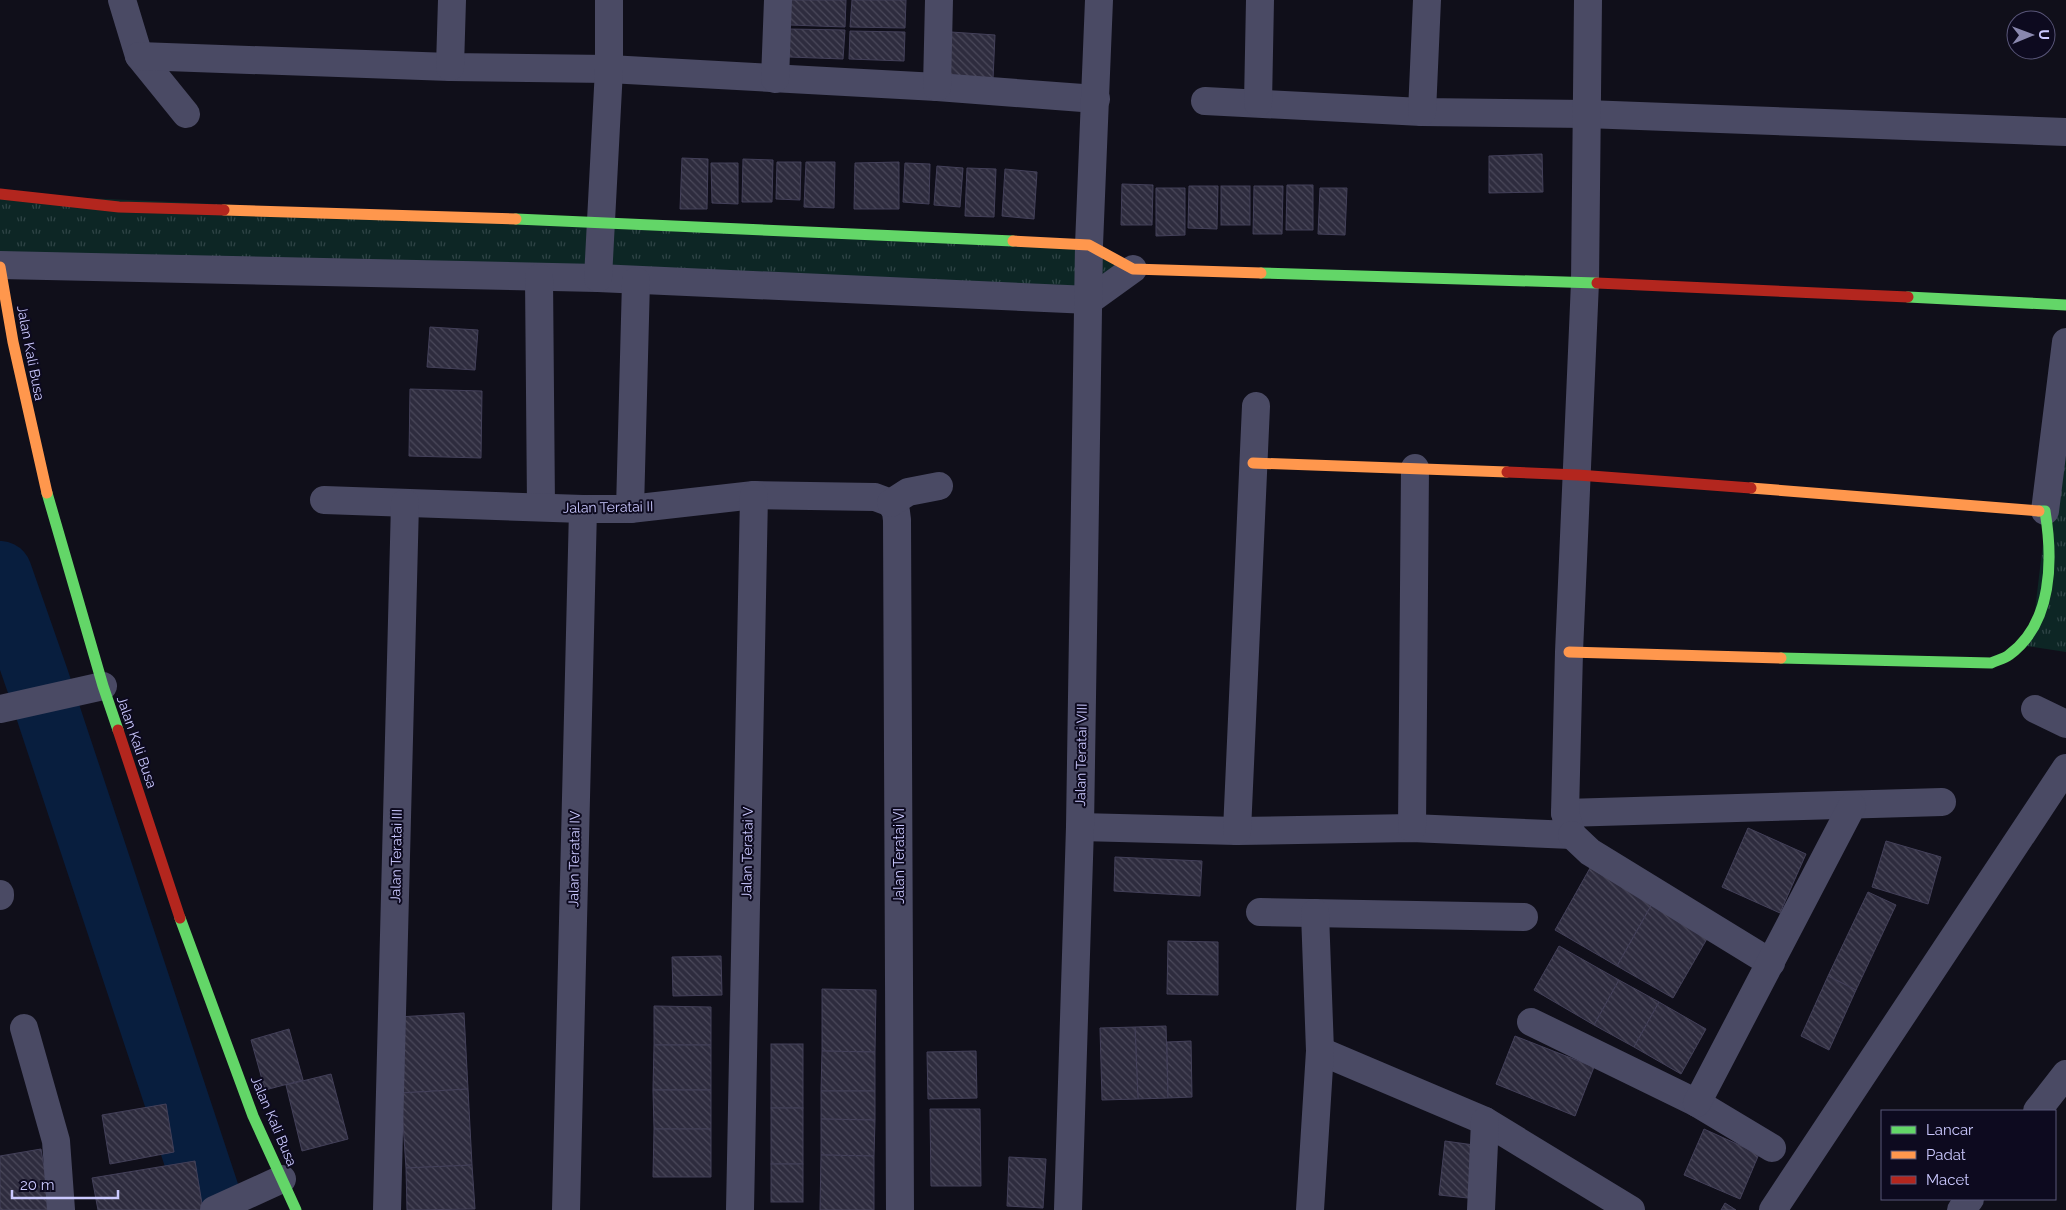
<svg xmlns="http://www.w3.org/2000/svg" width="2066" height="1210" font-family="Raleway,sans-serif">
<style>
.grass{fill:url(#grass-tufts)}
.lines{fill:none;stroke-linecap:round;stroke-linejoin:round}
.river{stroke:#081e3e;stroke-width:64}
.building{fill:url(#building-back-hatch);stroke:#434059}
.street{stroke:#4a4a64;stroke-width:28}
.fast{stroke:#63d668;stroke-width:11}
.slow{stroke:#ff974d;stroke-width:11}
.jam{stroke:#b3261e;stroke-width:11}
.labels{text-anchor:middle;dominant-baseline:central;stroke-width:4;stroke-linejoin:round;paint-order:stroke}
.street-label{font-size:14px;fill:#cbc9ff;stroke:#0d0a1f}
</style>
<defs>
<pattern id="grass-tufts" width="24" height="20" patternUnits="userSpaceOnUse" patternTransform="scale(1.25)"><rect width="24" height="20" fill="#0d2625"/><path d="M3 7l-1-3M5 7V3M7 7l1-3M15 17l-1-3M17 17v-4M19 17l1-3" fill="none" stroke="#2f4446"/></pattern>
<pattern id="building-back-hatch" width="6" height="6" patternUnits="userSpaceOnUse" patternTransform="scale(1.25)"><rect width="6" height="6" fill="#2e2c3e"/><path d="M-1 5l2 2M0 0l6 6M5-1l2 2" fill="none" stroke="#4b495b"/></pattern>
</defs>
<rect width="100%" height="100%" fill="#100f1a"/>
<g class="grass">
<path d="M0 194 1089 245 1133 269 1090 300 0 265Z"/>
<path d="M2066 351V652L2020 645 2033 627Z"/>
</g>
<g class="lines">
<path class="river" d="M0 573 37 679 213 1210"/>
</g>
<g class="building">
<path d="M791 0H846L845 27 790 25Z"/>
<path d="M852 0H906L905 28 850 27Z"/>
<path d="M790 29 845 30 843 59 789 57Z"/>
<path d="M850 31 905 32 904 61 849 59Z"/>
<path d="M951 32 995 35 993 79 948 76Z"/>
<path d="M1542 154 1543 192 1489 193V156Z"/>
<path d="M682 158 708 159 707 209H680Z"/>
<path d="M743 159 773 160 772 202H742Z"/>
<path d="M777 162H801L800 200 776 199Z"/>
<path d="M806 162H835L834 208 804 207Z"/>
<path d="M899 162V209H854L855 163Z"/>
<path d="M711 163H738V204L712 203Z"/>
<path d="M905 163 930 164 929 204 903 202Z"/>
<path d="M937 166 963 168 960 207 934 205Z"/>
<path d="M967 168 996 169 994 217 965 216Z"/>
<path d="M1005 169 1037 172 1034 219 1002 216Z"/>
<path d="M1122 184 1153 185 1152 225H1121Z"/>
<path d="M1287 185H1313V230H1286Z"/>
<path d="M1189 186H1218L1217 229 1188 228Z"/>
<rect x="1221" y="186" width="29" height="39"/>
<path d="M1254 186H1283L1282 234H1253Z"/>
<path d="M1156 188H1185V235L1156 236Z"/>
<path d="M1320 188H1347L1345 235 1318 234Z"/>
<path d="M430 327 478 330 475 370 427 367Z"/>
<path d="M410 389 482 391 481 458 409 456Z"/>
<path d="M1748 828 1806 854 1780 913 1722 887Z"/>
<path d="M1886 841 1941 857 1928 904 1872 887Z"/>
<path d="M1115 857 1202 861 1200 896 1114 891Z"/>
<path d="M1590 868 1652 904 1617 966 1555 930Z"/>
<path d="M1868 892 1896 905 1856 990 1828 976Z"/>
<path d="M1652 904 1708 937 1673 998 1617 966Z"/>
<path d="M1168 941 1218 942V995L1167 994Z"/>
<path d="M1559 946 1619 980 1594 1025 1534 990Z"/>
<path d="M721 956 722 995 673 996 672 957Z"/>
<path d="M1828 976 1856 990 1829 1050 1801 1036Z"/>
<path d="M1619 980 1659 1002 1634 1047 1594 1025Z"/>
<path d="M822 989 876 990 875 1052 822 1051Z"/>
<path d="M1659 1002 1706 1029 1681 1074 1634 1047Z"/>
<path d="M654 1006 711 1007V1045H654Z"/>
<path d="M464 1013 468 1089 401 1093 398 1017Z"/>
<path d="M1166 1026 1168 1098 1138 1099 1135 1027Z"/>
<path d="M1135 1027 1138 1099 1102 1100 1100 1028Z"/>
<path d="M289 1029 303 1080 265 1090 251 1040Z"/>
<path d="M1515 1036 1594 1067 1575 1116 1496 1084Z"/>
<path d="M1191 1041 1192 1097 1168 1098 1167 1042Z"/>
<rect x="771" y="1044" width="32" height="64"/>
<path d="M654 1045H711V1090H653Z"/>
<path d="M822 1051 875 1052V1091H821Z"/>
<path d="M976 1051 977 1098 928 1099 927 1052Z"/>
<path d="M331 1074 348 1139 302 1151 286 1085Z"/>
<path d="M468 1089 472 1165 406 1168 401 1093Z"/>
<path d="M653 1090H711V1129H654Z"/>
<path d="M821 1091H875V1120L821 1119Z"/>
<path d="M166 1104 174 1152 110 1164 102 1115Z"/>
<rect x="771" y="1108" width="32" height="56"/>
<path d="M930 1109H980L981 1186H931Z"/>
<path d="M821 1119 875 1120 874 1156 821 1155Z"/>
<path d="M654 1129H711V1177H653Z"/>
<path d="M1704 1129 1759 1154 1740 1199 1684 1175Z"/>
<path d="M1445 1141 1474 1145 1468 1198 1439 1195Z"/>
<path d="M41 1149 51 1210H0V1156Z"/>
<path d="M821 1155 874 1156V1210H820Z"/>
<path d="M1009 1157 1046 1159 1043 1208 1007 1206Z"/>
<path d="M195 1161 203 1210H98L92 1178Z"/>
<rect x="771" y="1164" width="32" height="38"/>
<path d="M472 1165 475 1209 407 1210 406 1168Z"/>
<path d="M1725 1203 1736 1210H1721Z"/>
</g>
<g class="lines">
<g class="street">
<path d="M122 0 139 56 186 114"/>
<path d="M139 56 450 67 609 69 937 87 1096 99"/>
<path d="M450 67 452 0"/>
<path d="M775 79 778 0"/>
<path d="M937 87 939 0"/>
<path d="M1205 101 1422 112 1586 114 2066 132"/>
<path d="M1258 103 1260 0"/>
<path d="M1422 112 1427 0"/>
<path d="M0 265 598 278 1090 300 1133 269"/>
<path d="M539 278 541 507"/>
<path d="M598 278 609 69V0"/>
<path d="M324 500 583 509H630L754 495 875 497 891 503"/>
<path d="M891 503 896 512 897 520 900 1210"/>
<path d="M891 503 908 492 939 486"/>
<path d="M630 509 636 281"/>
<path d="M2045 511 2066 342"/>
<path d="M0 709 103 686"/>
<path d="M2035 709 2066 724"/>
<path d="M1565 813 1942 802"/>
<path d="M1080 827 1237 831 1412 828 1572 835 1565 813 1569 652 1585 282 1588 0"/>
<path d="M1412 828 1415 468"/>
<path d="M1237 831 1256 406"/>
<path d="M1572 835 1590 852 1771 963"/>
<path d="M0 894V896"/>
<path d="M1260 912 1524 917"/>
<path d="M1531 1022 1697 1103 1772 1148"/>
<path d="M24 1028 56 1141 61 1210"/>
<path d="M1320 1051 1485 1121 1631 1210"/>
<path d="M1697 1103 1852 806"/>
<path d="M2037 1111 2066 1074"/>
<path d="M214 1210 282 1179"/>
<path d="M387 1210 405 503"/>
<path d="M566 1210 583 509"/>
<path d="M740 1210 754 495"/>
<path d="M1068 1210 1080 827 1089 245 1099 0"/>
<path d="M1310 1210 1320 1051 1315 913"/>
<path d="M1481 1210 1485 1121"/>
<path d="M1773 1210 2066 768"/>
<path d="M1961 1210 1970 1199"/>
</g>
<g class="fast">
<path d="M516 219 1013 241"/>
<path d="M1261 273 1597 283"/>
<path d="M1908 297 2066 305"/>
<path d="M47 493 103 686 118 730"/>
<path d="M1781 658 1991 663C1997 660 2004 659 2009 655 2053 623 2053 559 2045 511H2039"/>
<path d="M180 918 253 1116 296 1210"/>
</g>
<g class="slow">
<path d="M224 210 516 219"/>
<path d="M1013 241 1089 245 1133 269 1261 273"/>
<path d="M0 267 13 342 47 493"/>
<path d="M1253 463 1507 472"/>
<path d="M1751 488 2039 511"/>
<path d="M1569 652 1781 658"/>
</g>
<g class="jam">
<path d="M0 194 119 207 224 210"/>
<path d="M1597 283 1908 297"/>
<path d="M1507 472 1578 475 1751 488"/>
<path d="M118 730 180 918"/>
</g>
</g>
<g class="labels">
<g class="street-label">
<text transform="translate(31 353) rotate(79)">Jalan Kali Busa</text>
<text transform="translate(608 507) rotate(-1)">Jalan Teratai II</text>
<text transform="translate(137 742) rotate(71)">Jalan Kali Busa</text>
<text transform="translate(1081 755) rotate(-89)">Jalan Teratai VIII</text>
<text transform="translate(747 853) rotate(-89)">Jalan Teratai V</text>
<text transform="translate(396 856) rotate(-89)">Jalan Teratai III</text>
<text transform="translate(899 856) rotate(-90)">Jalan Teratai VI</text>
<text transform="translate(574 859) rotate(-89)">Jalan Teratai IV</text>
<text transform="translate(274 1121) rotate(67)">Jalan Kali Busa</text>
</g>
</g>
<rect x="1881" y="1110" width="175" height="90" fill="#0d0a1f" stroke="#595679"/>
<rect x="1891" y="1126" width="25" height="8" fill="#63d668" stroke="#595679"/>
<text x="1926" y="1135" font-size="15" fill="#cbc9ff">Lancar</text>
<rect x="1891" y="1151" width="25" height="8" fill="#ff974d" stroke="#595679"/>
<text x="1926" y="1160" font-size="15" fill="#cbc9ff">Padat</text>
<rect x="1891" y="1176" width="25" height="8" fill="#b3261e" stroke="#595679"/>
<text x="1926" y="1185" font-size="15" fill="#cbc9ff">Macet</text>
<g transform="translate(2031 35) rotate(89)"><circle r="24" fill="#0d0a1f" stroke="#595679"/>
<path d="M0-4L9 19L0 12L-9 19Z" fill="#8a88af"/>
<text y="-8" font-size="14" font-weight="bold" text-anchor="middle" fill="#cbc9ff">U</text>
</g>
<path d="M12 1190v8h106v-8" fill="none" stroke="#cbc9ff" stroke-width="2.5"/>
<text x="20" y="1190" font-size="15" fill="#cbc9ff" stroke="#0d0a1f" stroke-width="4" paint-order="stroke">20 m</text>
</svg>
